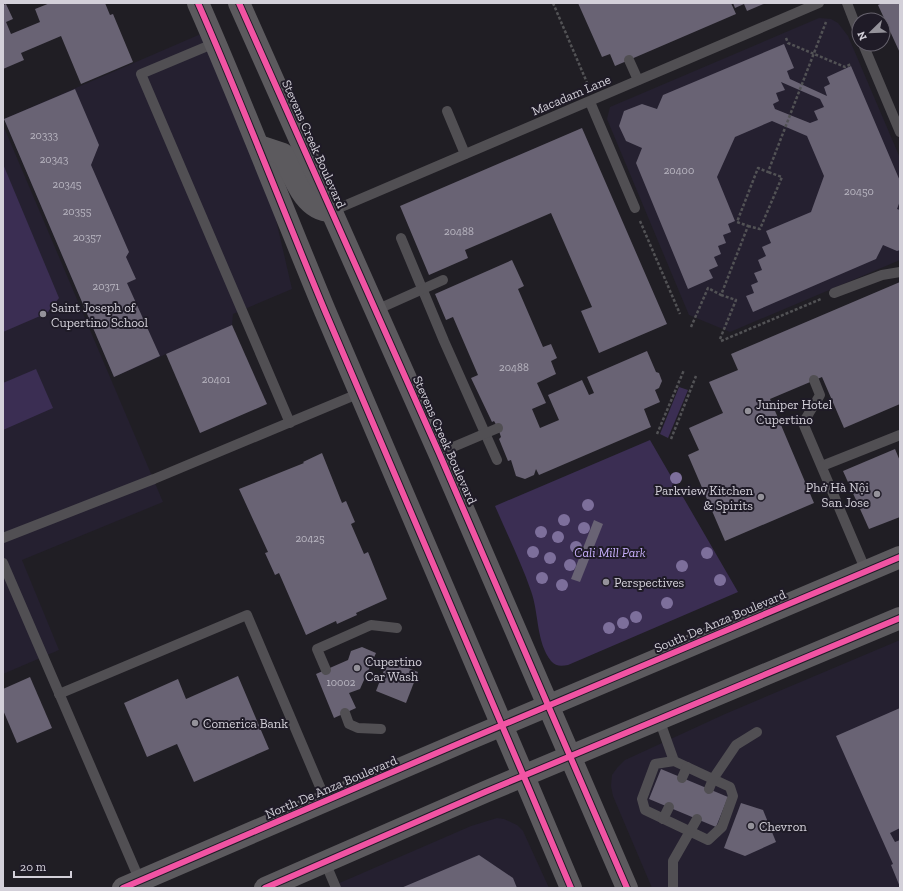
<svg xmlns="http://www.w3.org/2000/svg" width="903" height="891" font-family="'Zilla Slab',serif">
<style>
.built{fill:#252030}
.green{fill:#3b2e53}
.building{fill:#696374;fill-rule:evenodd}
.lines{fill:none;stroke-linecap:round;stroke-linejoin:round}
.path{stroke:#525255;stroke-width:2.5;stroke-dasharray:3 2;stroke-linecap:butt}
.lane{stroke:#514f53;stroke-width:10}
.primary{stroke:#5c5a5e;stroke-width:22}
.cycleway-casing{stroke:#1f1b27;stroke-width:8}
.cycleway{stroke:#f153a3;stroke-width:6}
.tree{fill:#7d6f9b}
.poi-dot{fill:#94929a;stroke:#1f1b27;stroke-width:1.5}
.labels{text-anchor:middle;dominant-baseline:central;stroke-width:4;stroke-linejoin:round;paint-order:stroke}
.number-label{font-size:11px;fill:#b8b5c0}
.street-label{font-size:13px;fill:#d3d0d9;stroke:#1f1b27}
.poi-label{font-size:13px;fill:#d3d0d9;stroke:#1f1b27;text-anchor:start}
.park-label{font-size:13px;font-style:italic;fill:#c9b1fd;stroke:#1f1b27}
</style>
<rect width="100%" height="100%" fill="#201e24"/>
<g class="built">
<path d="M819 18 831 19 838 23 848 36 900 158V260L730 332 689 315 607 119 610 107Z"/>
<path d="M210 30 259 146 292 289 233 314 232 325 114 377 4 119Z"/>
<path d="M3 125 163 502 22 560 59 650 3 674Z"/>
<path d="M900 640V888H652L613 796 611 786 612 775 617 768 625 760 725 714Z"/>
<path d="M497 818 504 819 517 825 523 831 549 888H328L471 826Z"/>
</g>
<g class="green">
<path d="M3 164 59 298 47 313 3 332Z"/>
<path d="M36 369 53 408 3 430V383Z"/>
<path d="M679 387 688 390 668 438 660 434Z"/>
<path d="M650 440 738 592 568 665C562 666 556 667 551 661 536 642 539 613 531 591 521 562 507 534 495 506Z"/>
</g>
<g class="building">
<path d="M50 3H105L110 15 113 14 133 62 81 84 61 36 21 53 24 60 3 69V5L6 4 13 19 6 22 11 34 40 22 35 9Z"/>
<path d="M578 3H731L736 14 615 66 610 54 602 57Z"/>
<path d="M733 3H766L747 11 744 4 735 8Z"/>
<path d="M882 3H900V53L878 5Z"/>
<path d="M784 44 794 68 787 71 790 79 827 96 824 87 830 84 827 77 851 66 900 181V201L897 209 900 210V250L897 251 883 245 876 259 753 312 746 296 754 293 751 285 758 282 754 273 762 270 758 260 766 256 762 247 771 243 766 231 811 212 824 176 807 136 772 121 735 137 717 177 735 221 728 224 731 232 723 235 726 243 718 246 721 254 714 257 718 266 709 270 713 278 688 289 636 163 642 148 626 141 619 126 624 111 642 104 657 109 663 95ZM781 82 820 99 824 107 814 111 818 120 810 123 775 109 773 104 779 101 776 93 785 90Z"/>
<path d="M75 89 99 145 91 165 129 252 126 257 136 279 127 283 160 356 114 377 4 119Z"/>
<path d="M582 128 667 324 599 353 581 311 592 307 551 213 465 250 468 258 429 275 400 206Z"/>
<path d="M512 260 524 286 518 289 543 347 551 344 557 358 551 361 556 374 537 383 546 403 532 409 540 428 559 420 548 395 582 380 589 395 594 393 587 377 647 351 656 372 659 373 662 381 659 388 655 390 660 402 644 409 651 427 539 475 536 469 534 475 525 479 516 476 511 460 508 461 499 439 501 437 498 428 494 421 492 422 471 378 478 375 453 317 446 320 435 294Z"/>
<path d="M900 282V404L844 428 822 377 770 399 814 503 725 541 688 455 699 450 689 428 723 413 709 382 738 370 731 354Z"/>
<path d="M232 325 267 404 200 433 166 354Z"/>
<path d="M895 449 900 461V517L869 529 843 471Z"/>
<path d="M322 453 342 503 346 501 355 522 351 524 364 554 368 552 387 599 356 613 357 615 337 624 336 621 306 635 279 573 275 575 265 553 268 552 239 489 304 463 303 462Z"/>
<path d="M594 520 603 524 580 582 571 579Z"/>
<path d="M362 647 376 653 360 689 349 693 356 708 334 718 316 674 348 660 351 651Z"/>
<path d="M388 660 418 672 406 703 376 691Z"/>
<path d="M238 676 269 749 194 782 177 744 147 757 124 703 178 679 186 699Z"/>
<path d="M30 677 52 728 17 743 3 710V689Z"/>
<path d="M900 708V828L890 833 895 842 900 840V887L891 865 893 864 836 736Z"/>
<path d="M661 769 728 797 716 827 649 799Z"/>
<path d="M741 803 763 810 776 842 745 856 724 848Z"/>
<path d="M479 855 513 878 517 888H401Z"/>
</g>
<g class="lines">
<g class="path">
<path d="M553 3 588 85"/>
<path d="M786 38 788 43 845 67 851 64"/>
<path d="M640 221 680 314"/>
<path d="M748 226 760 229 782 177 768 172"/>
<path d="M691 327 708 288 721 295 748 226 737 222 758 168 768 172 826 22"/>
<path d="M720 339 736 300 721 295"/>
<path d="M721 341 821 299"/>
<path d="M657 434 684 370"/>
<path d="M671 439 696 376"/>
</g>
<g class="lane">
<path d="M847 3 859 34"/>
<path d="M215 43 141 74 290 423"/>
<path d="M863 44 900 132"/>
<path d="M629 60 638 80"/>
<path d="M590 102 635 208"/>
<path d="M447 111 465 154"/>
<path d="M332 211 819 3"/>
<path d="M401 238 444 341 497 460"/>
<path d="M834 293 882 275 900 272"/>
<path d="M376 310 443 280"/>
<path d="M814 380 820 395 803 423 866 571"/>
<path d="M439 453 498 428"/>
<path d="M822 466 900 435"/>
<path d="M3 538 154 479 360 393"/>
<path d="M3 563 140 881"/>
<path d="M326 670 317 649 371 625 397 628"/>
<path d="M59 694 247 615 326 801"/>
<path d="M345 713 349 724 358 728 381 729"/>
<path d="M659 719 674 761"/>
<path d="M674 761 730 787 733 796 722 827 708 840 645 810 642 799 655 764Z"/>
<path d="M682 778 687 767"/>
<path d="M709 789 713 779 736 745 757 732"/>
<path d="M663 819 669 807"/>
<path d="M325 862 336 888"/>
<path d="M673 888V861L697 819"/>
</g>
<g class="primary">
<path d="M198 3C243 105 282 208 325 311 406 503 490 695 571 888"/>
<path d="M239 3 439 453 627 888"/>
<path d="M259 146 283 154C293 175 304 212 332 211"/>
<path d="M123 888 467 740 900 557"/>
<path d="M265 888 485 792 900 618"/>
</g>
<defs>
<g id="cycleway">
<path d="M198 3C243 105 282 208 325 311 406 503 490 695 571 888"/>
<path d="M239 3 439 453 627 888"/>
<path d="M123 888 467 740 900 557"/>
<path d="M265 888 485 792 900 618"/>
</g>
</defs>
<use href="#cycleway" class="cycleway-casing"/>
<use href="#cycleway" class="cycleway"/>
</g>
<g class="tree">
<circle cx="676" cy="478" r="6"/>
<circle cx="588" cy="505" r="6"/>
<circle cx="564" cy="520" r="6"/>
<circle cx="584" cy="528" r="6"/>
<circle cx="541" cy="532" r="6"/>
<circle cx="558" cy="537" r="6"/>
<circle cx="576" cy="547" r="6"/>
<circle cx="533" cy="552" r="6"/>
<circle cx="707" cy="553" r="6"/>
<circle cx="550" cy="558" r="6"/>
<circle cx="570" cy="565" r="6"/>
<circle cx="682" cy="566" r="6"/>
<circle cx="542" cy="578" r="6"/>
<circle cx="720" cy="580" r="6"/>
<circle cx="562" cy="585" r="6"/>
<circle cx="667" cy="603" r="6"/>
<circle cx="636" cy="617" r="6"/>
<circle cx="623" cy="623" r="6"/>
<circle cx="609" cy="628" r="6"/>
</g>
<g class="poi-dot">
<circle cx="43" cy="314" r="4"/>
<circle cx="748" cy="411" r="4"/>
<circle cx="877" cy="494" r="4"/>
<circle cx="761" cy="497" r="4"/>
<circle cx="606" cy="582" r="4"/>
<circle cx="357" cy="668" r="4"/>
<circle cx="195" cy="723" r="4"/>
<circle cx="751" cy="826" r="4"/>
</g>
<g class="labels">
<g class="number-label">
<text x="44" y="135">20333</text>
<text x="54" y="159">20343</text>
<text x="679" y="170">20400</text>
<text x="67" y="184">20345</text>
<text x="859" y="191">20450</text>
<text x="77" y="211">20355</text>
<text x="459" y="231">20488</text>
<text x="87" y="237">20357</text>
<text x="106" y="286">20371</text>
<text x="514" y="367">20488</text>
<text x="216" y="379">20401</text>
<text x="310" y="538">20425</text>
<text x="341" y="682">10002</text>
</g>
<g class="street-label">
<text transform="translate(571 95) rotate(-23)">Macadam Lane</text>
<text transform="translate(314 144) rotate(66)">Stevens Creek Boulevard</text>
<text transform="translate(445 440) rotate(66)">Stevens Creek Boulevard</text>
<text transform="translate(720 621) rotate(-23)">South De Anza Boulevard</text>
<text transform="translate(331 787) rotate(-23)">North De Anza Boulevard</text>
</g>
<g class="poi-label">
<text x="51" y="307">Saint Joseph of<tspan x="51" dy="15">Cupertino School</tspan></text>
<text x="756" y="404">Juniper Hotel<tspan x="756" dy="15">Cupertino</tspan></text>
<text x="869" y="487" text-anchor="end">Phở Hà Nội<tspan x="869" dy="15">San Jose</tspan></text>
<text x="753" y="490" text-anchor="end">Parkview Kitchen<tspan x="753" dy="15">&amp; Spirits</tspan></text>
<text x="614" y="582">Perspectives</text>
<text x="365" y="661">Cupertino<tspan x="365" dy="15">Car Wash</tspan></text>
<text x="203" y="723">Comerica Bank</text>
<text x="759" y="826">Chevron</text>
</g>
<g class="park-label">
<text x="610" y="552">Cali Mill Park</text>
</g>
</g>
<rect width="903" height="891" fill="none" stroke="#d3d0d9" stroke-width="8"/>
<g transform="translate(871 32) rotate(247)"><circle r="19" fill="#1f1b27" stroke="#67636e"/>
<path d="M0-3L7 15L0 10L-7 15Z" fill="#94929a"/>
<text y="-6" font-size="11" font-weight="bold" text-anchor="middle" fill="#d3d0d9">N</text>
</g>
<path d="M14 871v6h57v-6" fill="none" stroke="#d3d0d9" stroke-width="2"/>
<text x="20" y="871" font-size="12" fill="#d3d0d9" stroke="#1f1b27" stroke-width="3" paint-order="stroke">20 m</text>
</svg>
